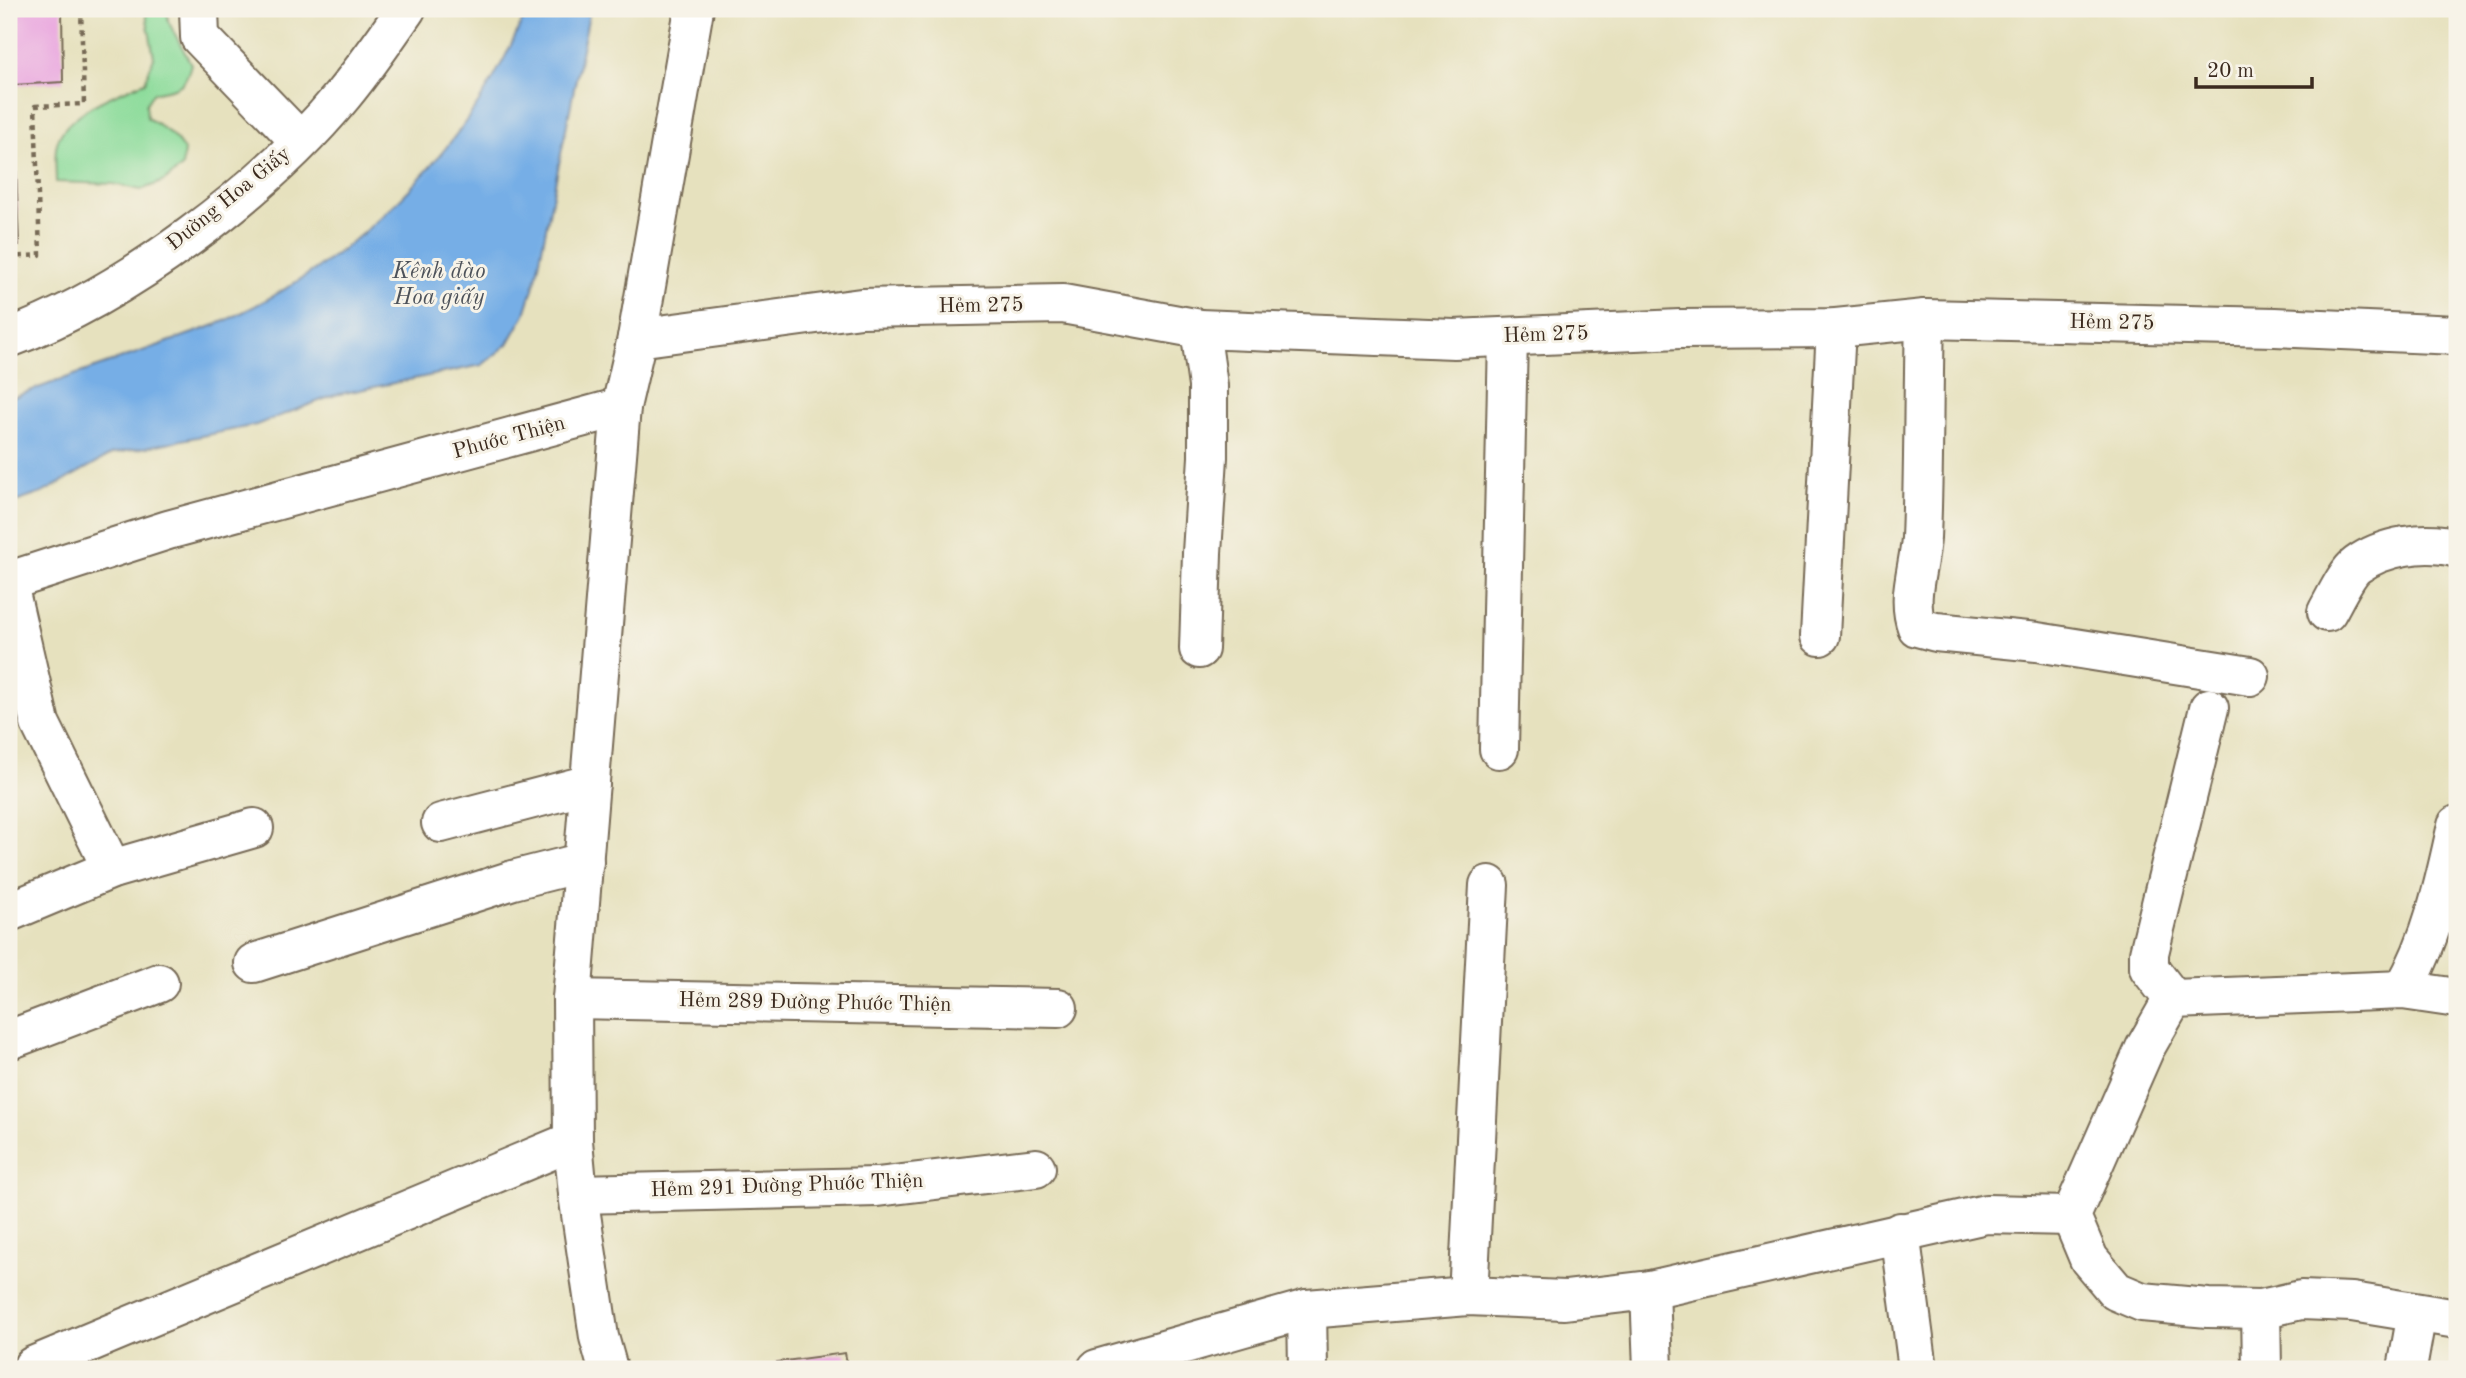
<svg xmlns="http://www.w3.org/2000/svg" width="2466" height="1378" font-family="'Old Standard TT',serif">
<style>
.green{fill:#8ddc9b;stroke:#64835c;stroke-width:2}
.water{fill:#76aee6;stroke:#586c82;stroke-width:2}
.building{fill:#e9a5df}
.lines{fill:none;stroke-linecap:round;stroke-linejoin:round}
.minor-casing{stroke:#776a56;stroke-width:42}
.path{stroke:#776a56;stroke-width:4.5;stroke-dasharray:5 5;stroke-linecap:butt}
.minor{stroke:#fff;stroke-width:38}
.labels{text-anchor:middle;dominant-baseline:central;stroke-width:6;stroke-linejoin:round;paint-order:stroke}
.street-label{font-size:21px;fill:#3b2a1e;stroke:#f7f3e8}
.water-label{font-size:23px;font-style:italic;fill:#4d525a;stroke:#f7f3e8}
</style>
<rect width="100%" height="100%" fill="#f7f3e8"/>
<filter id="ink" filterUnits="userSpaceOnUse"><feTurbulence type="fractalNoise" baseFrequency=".0143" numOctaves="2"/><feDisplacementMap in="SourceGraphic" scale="14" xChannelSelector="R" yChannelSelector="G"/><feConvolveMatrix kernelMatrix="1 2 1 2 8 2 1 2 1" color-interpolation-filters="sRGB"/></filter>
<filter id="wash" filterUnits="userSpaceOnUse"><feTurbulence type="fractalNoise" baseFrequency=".00686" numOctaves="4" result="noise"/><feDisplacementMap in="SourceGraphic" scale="28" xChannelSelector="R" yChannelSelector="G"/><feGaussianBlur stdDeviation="1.57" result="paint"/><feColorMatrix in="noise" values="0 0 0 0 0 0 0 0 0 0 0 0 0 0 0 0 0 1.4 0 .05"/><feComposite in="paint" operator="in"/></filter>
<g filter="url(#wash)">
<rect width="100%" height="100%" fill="#e6e1be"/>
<path class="green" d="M145 9H168V21L191 64C184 91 177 87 153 93L146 104 147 118C163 126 174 135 184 150L182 167 164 181 141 190 113 184 56 182C56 170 54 154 57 143 66 112 118 93 145 82L154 57Z"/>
<path class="water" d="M527 9H590L536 279 525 314 508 344 482 365 335 395 256 425 112 454 42 493 9 504V399C65 377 122 359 179 338 197 331 216 326 233 317 364 254 473 144 527 9Z"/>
<g id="blocks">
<g class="building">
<path d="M9 9H62L63 82 13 85 19 245H9Z"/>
<path d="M845 1353 848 1369H778L777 1362Z"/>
</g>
</g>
</g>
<g filter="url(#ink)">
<use href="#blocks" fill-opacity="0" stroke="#776a56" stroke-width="2"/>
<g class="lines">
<defs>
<g id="minor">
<path d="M199 9 200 37 300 141"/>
<path d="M1925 319C1923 392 1924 465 1921 538 1919 568 1906 598 1917 627L1936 632 2037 642 2250 676"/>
<path d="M9 338C124 296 266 189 343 95 366 67 386 38 406 9"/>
<path d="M637 338 861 308 1063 304 1200 329 1454 339 1680 329 1836 328 1925 319 2275 327 2457 335"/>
<path d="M9 581 168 530 621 407"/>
<path d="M9 588 40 723 112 869"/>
<path d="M2327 612C2334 600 2347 572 2357 565 2383 546 2426 539 2457 548"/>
<path d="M1820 636 1836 328"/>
<path d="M1199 649 1202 553 1208 457V386L1200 329"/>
<path d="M1499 749 1508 337"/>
<path d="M441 823 590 784"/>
<path d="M9 912 112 869 254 828"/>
<path d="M254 963 513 880 584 862"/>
<path d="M2403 990C2432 940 2445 881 2457 825"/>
<path d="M2457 998 2403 990 2173 999 2145 1048 2071 1216 2089 1259 2116 1291 2142 1302 2208 1308 2261 1309 2301 1300 2352 1302 2457 1319"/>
<path d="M572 999 1058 1008"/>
<path d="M2173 999 2149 968V953L2209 708"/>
<path d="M9 1040 159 983"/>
<path d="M578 1194 877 1187 1036 1168"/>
<path d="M1900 1232 1918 1369"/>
<path d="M1650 1290 1653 1369"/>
<path d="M1468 1296 1489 885"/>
<path d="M1307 1309 1308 1369"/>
<path d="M2261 1309 2262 1369"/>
<path d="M33 1369V1366L573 1141"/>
<path d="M608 1369 599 1337 578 1194 573 1141 572 999 621 407 637 338 694 9"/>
<path d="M1097 1369 1307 1309 1468 1296 1565 1300 1650 1290 1986 1214 2071 1216"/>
<path d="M2407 1369 2417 1313"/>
</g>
</defs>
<use href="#minor" class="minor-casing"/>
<path class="path" d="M9 257 40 255 35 106 84 104 81 9"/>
<use href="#minor" class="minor"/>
</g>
</g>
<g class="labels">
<g class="street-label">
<text transform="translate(229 199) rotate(-39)">Đường Hoa Giấy</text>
<text transform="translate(981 306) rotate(-1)">Hẻm 275</text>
<text transform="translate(2112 323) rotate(1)">Hẻm 275</text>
<text transform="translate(1546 335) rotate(-2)">Hẻm 275</text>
<text transform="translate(509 438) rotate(-15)">Phước Thiện</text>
<text transform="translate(815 1003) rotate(1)">Hẻm 289 Đường Phước Thiện</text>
<text transform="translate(787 1186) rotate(-2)">Hẻm 291 Đường Phước Thiện</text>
</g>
<g class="water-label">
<text x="439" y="271">Kênh đào<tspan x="439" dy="26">Hoa giấy</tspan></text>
</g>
</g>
<rect width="2466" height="1378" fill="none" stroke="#f7f3e8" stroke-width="35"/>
<path d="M2196 77v10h116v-10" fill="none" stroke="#3b2a1e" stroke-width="3.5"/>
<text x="2207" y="77" font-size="21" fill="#3b2a1e" stroke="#f7f3e8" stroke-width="5" paint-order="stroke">20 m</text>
</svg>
